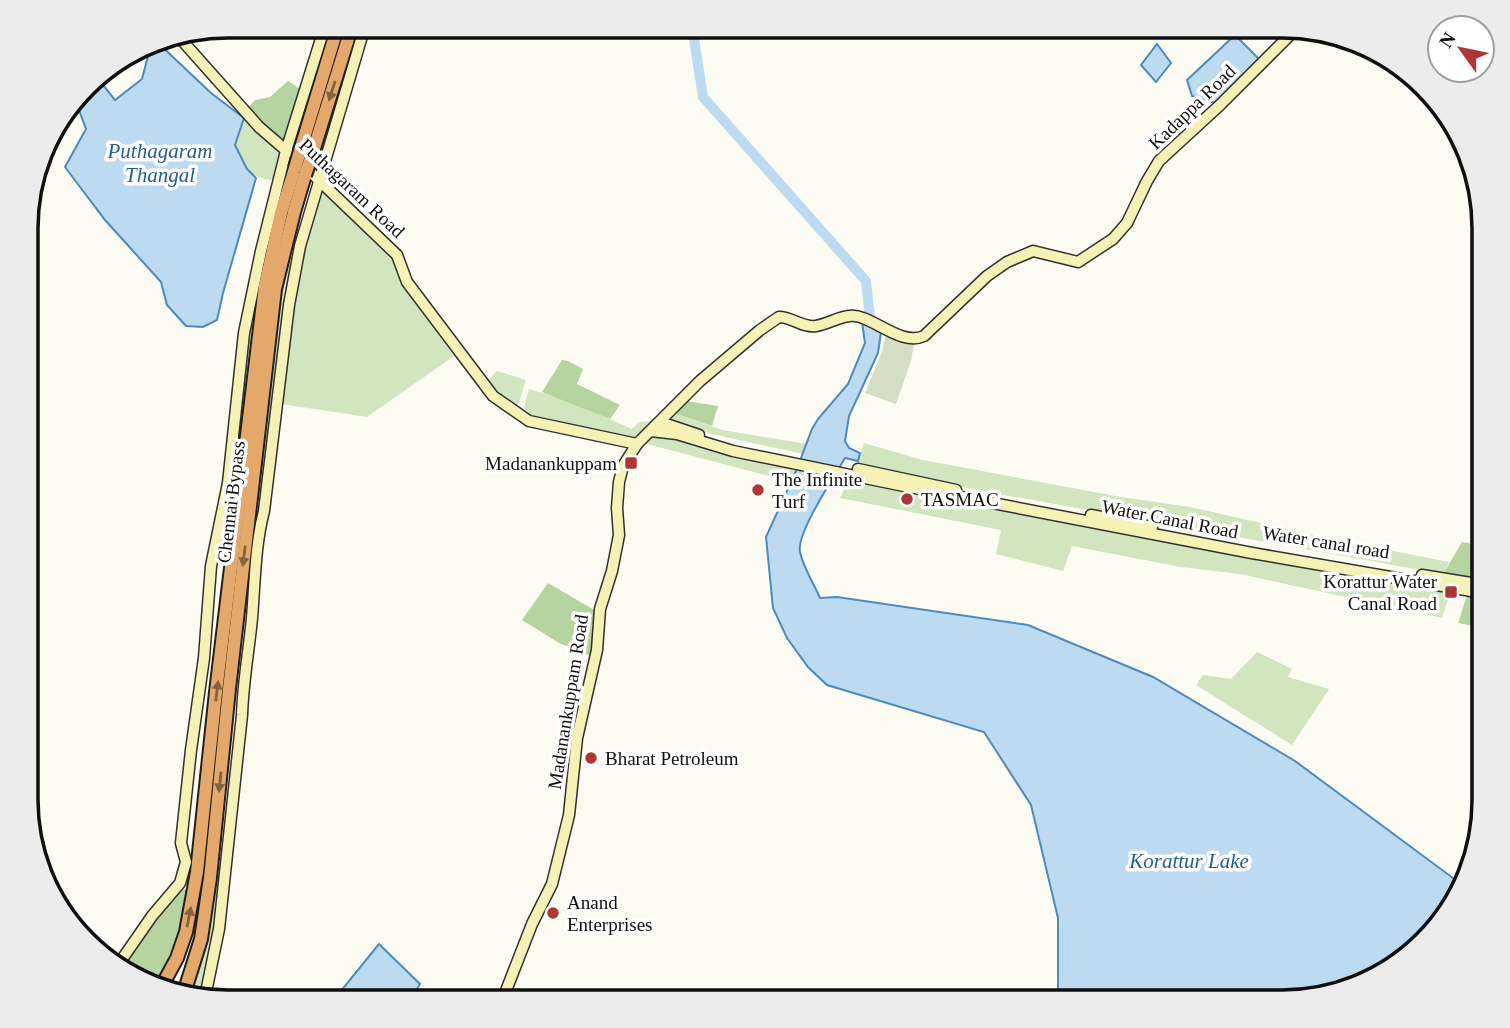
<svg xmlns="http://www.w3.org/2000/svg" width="1510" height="1028" font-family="'Times New Roman',serif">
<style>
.green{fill:#d1e5bf}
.forest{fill:#b5d4a0}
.cemetery{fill:#d5dec5}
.water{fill:#bcdaf0;stroke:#4b8bbf;stroke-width:2}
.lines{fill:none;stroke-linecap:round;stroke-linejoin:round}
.river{stroke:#bcdaf0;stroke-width:10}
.secondary-casing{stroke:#313131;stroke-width:13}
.highway-casing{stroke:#202020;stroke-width:16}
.secondary{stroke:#f6f2b5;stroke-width:10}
.highway{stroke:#e4a86a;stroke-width:12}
.highway-bridge-casing{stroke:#202020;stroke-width:16;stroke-linecap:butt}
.highway-bridge{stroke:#e4a86a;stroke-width:12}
.oneway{fill:#846341}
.poi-dot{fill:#b03636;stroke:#fff;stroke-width:2.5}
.labels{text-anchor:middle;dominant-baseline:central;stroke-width:7;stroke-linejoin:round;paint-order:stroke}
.street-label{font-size:19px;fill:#0f0f0f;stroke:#fff}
.poi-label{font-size:19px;fill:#0f0f0f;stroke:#fff;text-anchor:start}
.water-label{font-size:21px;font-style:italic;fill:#255e94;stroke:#fff}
.rim{fill:none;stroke:#0f0f0f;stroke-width:3.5}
</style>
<rect width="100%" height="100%" fill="#fdfcf2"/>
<g class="green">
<path d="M244 118 280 152 275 181C246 176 247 169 235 145Z"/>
<path d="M322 191 393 256 402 286 454 356 367 417 282 404 293 318 305 250Z"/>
<path d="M262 258 268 260 239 480 231 479 247 334Z"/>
<path d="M285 262 294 264 264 482 256 483 275 320Z"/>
<path d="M497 371 526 380 518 405 515 406 494 390 487 381Z"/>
<path d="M529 389 564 399 632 429 639 422 653 421 633 438 535 418 524 408Z"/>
<path d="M674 413 722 430 807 444 803 454 712 434 668 419Z"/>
<path d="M653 435 683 439 698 446 796 471 792 482 643 443Z"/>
<path d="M864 443 923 460 1115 496 1190 507 1332 539 1449 562 1443 574 977 490 857 465Z"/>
<path d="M848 481 1450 593 1442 618 1240 574 1181 567 1072 546 1063 571 996 554 1001 530 840 498Z"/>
<path d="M1257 652 1292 669 1288 677 1329 689 1292 745 1196 685 1203 675 1231 679Z"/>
<path d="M214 870H220L216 929 203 996 188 991Z"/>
</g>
<g class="forest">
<path d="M288 81 300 89 283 144 248 108 255 100 270 97Z"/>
<path d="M562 360 568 361 583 369 577 384 620 405 610 419 542 392Z"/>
<path d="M686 401 718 406 712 426 674 413Z"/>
<path d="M1462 542 1483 546V579L1443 574Z"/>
<path d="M548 583 596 611 593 657 559 643 522 620Z"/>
<path d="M1467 595 1483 598V628L1458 623Z"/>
<path d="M188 889 181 929 158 980 122 966 150 925 182 890Z"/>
</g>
<path class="cemetery" d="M886 334 914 344 911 361 896 404 865 393 882 352Z"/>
<g class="water">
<path d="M1235 35 1259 59 1215 103 1192 96 1187 80Z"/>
<path d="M152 41H156L211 93 244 118 235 145 247 169 256 178 223 293 217 320 203 327 186 326 167 305 161 282 105 220 65 167 86 129 76 102 96 76 115 100 142 79Z"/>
<path d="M1157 44 1171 63 1156 82 1141 65Z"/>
<path d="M862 322 881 332 878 353 849 416 845 441 849 448 860 453 858 461 845 458C835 476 796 533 800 552 803 567 814 584 820 598L837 597 1028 625 1153 677 1295 761 1457 881 1442 922 1371 981 1282 1002H1058V918L1031 805 984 732 827 685 808 667 787 638 773 608 766 537 796 471 812 429 818 419 848 384 865 343Z"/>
<path d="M379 944 420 984 410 1001H340L336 997Z"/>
</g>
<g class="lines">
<path class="river" d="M692 26 703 97 866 281 871 327"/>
<defs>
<g id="secondary">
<path d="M178 36 259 127 288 152"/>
<path d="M302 164 397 255 407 282 493 396 529 421 637 444"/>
<path d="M660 422 699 435"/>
<path d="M651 431 677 434 733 451 899 485 1252 553 1483 593"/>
<path d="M858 469 956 490"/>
<path d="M1091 515 1152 527"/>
<path d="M1422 575 1483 585"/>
<path d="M118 965 152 916 180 883 186 862 181 843 191 750 204 658 211 566 228 483 244 333 261 251 286 151 325 26"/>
<path d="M205 997 219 929 242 715C243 682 249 650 252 618 255 582 255 545 264 511L289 305 300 246 365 26"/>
<path d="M502 1001 532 924 552 884 569 815 577 738 597 650 600 609 612 571 619 535 617 508 619 482 623 466 637 444 700 381 760 330 779 317C792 317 803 328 816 326 833 323 846 311 863 318 882 325 905 345 924 336L987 276 1007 262 1033 251 1078 262 1113 239 1127 223 1147 181 1159 161 1220 105 1297 28"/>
</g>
<g id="highway">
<path d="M300 151 338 26"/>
<path d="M311 158 352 26"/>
<path d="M164 982 177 958 186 932 197 872 216 692 265 286 281 213 295 168"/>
<path d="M185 990 201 939 210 878 229 689 275 289 294 212 305 175"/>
</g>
</defs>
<use href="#secondary" class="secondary-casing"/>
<use href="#highway" class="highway-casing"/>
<use href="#secondary" class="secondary"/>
<use href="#highway" class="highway"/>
<defs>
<g id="highway-bridge">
<path d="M295 168 300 151"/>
<path d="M305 175 311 158"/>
</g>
</defs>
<use href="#highway-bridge" class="highway-bridge-casing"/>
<use href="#highway-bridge" class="highway-bridge"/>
</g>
<defs><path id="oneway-solid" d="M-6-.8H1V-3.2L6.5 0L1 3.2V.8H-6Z" transform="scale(1.75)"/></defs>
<g class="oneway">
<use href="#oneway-solid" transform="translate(332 91) rotate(108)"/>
<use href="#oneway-solid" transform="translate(244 556) rotate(97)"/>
<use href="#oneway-solid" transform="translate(217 691) rotate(-83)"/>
<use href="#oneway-solid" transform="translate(220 782) rotate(96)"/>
<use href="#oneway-solid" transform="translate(189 917) rotate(-79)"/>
</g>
<g class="poi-dot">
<rect x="624" y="456" width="14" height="14" rx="3.5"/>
<circle cx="758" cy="490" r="7"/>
<circle cx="907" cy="499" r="7"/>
<rect x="1444" y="585" width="14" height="14" rx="3.5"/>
<circle cx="591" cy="758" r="7"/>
<circle cx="553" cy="913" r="7"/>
</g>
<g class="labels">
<g class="street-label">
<text transform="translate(1192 107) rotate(-44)">Kadappa Road</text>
<text transform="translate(352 188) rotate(43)">Puthagaram Road</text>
<text transform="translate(231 502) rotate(-83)">Chennai Bypass</text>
<text transform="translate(1170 519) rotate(11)">Water Canal Road</text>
<text transform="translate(1326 542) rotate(9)">Water canal road</text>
<text transform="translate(568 702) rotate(-81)">Madanankuppam Road</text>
</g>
<g class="poi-label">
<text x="617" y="463" text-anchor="end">Madanankuppam</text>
<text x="772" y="479">The Infinite<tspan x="772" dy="22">Turf</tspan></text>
<text x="921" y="499">TASMAC</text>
<text x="1437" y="581" text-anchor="end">Korattur Water<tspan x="1437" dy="22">Canal Road</tspan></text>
<text x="605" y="758">Bharat Petroleum</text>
<text x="567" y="902">Anand<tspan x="567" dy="22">Enterprises</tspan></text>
</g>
<g class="water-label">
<text x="160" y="151">Puthagaram<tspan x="160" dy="24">Thangal</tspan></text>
<text x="1189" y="861">Korattur Lake</text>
</g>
</g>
<path d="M0 0H1510V1028H0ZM228 38H1282A190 190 0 0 1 1472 228V800A190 190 0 0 1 1282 990H228A190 190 0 0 1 38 800V228A190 190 0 0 1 228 38Z" fill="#ececec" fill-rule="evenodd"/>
<path class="rim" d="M228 38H1282A190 190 0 0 1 1472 228V800A190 190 0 0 1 1282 990H228A190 190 0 0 1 38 800V228A190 190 0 0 1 228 38Z"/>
<g transform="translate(1461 49) rotate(303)"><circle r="33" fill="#ffffff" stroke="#9f9f9f" stroke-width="2"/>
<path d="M0-5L12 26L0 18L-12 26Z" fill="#b03636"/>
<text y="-10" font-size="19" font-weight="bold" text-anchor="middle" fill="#0f0f0f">N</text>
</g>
</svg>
